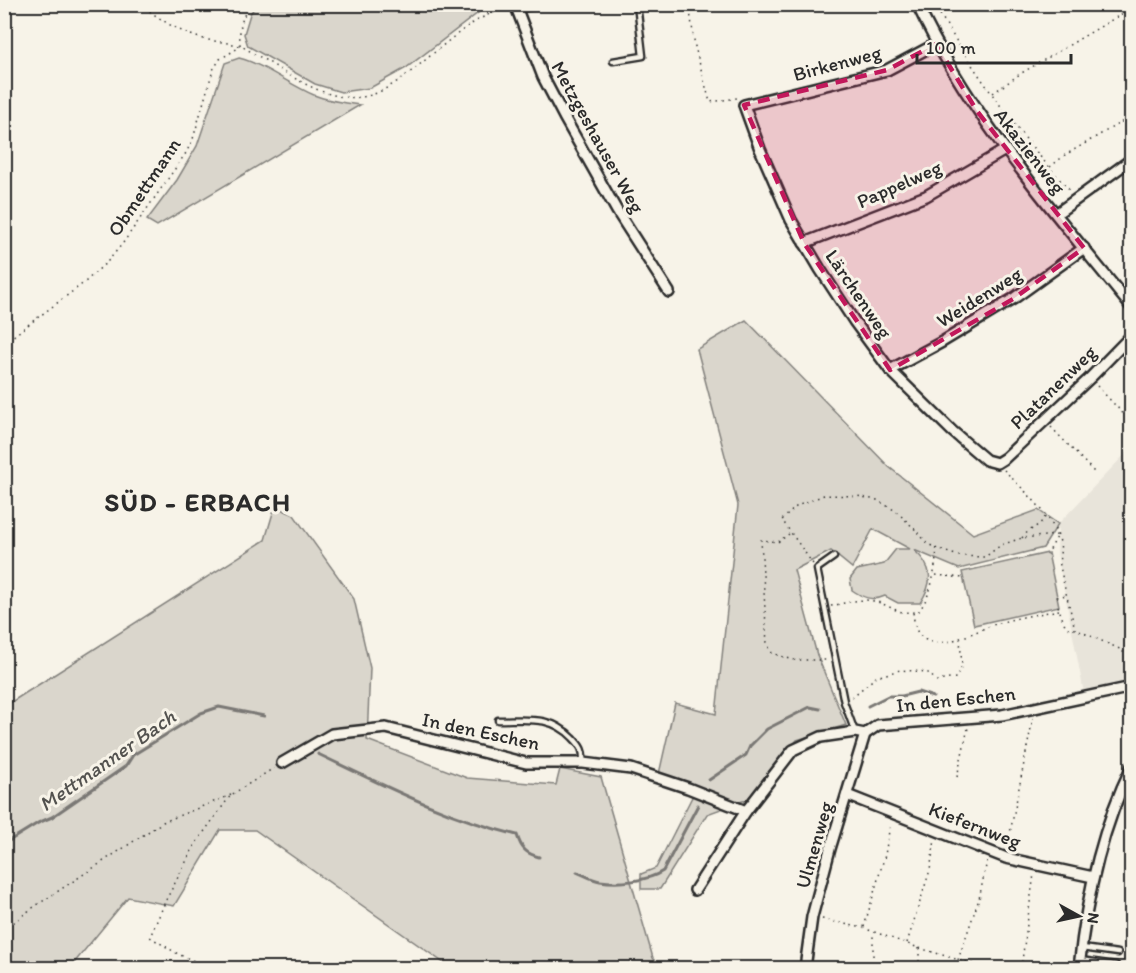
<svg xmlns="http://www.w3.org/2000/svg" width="1136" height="973" font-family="Itim,sans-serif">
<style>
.built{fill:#e8e4da}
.green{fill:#dad6cc;stroke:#82807c;stroke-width:1.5}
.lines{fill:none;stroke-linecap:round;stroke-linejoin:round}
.stream{stroke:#7a7874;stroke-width:3}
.service-casing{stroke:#2b2b2b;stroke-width:9}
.minor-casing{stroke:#2b2b2b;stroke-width:14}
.path{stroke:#2b2b2b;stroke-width:1.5;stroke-dasharray:1.5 4.5;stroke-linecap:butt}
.service{stroke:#f7f3e8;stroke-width:4.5}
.minor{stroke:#f7f3e8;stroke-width:9}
.marked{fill:#c2185b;fill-opacity:0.2;stroke:#c2185b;stroke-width:4.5;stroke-dasharray:12 8;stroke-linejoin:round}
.labels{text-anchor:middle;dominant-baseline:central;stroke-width:6;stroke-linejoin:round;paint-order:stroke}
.street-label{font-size:20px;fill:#2b2b2b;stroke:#f7f3e8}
.water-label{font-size:21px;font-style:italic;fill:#53524f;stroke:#f7f3e8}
.district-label{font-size:26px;font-weight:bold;letter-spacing:1.5px;fill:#2b2b2b;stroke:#f7f3e8}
</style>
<rect width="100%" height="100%" fill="#f7f3e8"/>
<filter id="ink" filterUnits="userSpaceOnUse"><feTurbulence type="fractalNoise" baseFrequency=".0167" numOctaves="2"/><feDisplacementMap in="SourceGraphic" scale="12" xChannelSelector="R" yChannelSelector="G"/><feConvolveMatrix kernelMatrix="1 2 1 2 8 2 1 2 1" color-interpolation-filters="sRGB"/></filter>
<g filter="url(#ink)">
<path class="built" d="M1131 448V683L1084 693 1057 553 1058 524Z"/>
<g class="green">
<path d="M256 5V4L500 5 482 10 406 68 370 88 341 92 315 84 248 46 244 34 250 14Z"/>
<path d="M239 58C266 65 288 84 314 95 329 101 344 103 360 105L157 226 147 220 177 180 197 146 225 63Z"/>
<path d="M746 320 889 467 973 534 1038 510 1058 524 1043 548 959 569 914 550C933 567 934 582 920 603H898L885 596C872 602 862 597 852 590L850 579 857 570 884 564 896 549H910L873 529 852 568 831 551 794 570 817 655 846 725 797 740 748 799 707 814 660 889H641V874L656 868 697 787 659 774 675 703 716 714 738 505 697 349Z"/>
<path d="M275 506 294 515 354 599 370 668 367 740 467 778 556 785 560 769 601 777 653 958 664 968H451L255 830H220L174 906 128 897 70 968H5V706L265 540Z"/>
<path d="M1048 553 1059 606 974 625 962 572Z"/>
</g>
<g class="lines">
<g class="stream">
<path d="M868 706 888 696H902L918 692 933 697"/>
<path d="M318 754C383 785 447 818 517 835 521 848 526 854 539 857"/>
<path d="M709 780 746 755 750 746 767 729 810 707 820 709"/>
<path d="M4 844 38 823 52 817 126 766 133 755 201 713 219 707 264 716"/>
<path d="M577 872C584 875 593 880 600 881 619 884 648 881 663 871L698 805"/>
</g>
<defs>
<g id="service">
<path d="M613 61 643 56 637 4"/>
<path d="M834 557 817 569 844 702 855 732"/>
<path d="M498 720C527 720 551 715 573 738 581 746 584 751 583 762"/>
<path d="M1082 948 1118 953"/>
<path d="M1080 960 1116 965"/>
</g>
<g id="minor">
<path d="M532 4 516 7 543 77 564 117 617 211 669 292"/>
<path d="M917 4C971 119 1053 210 1132 308"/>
<path d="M936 44 887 70 744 105 760 149 791 220 820 269 854 321 890 370 952 431 986 460 997 463 1005 458 1090 378 1132 335"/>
<path d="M1056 214 1132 159"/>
<path d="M804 243 926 196 1005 150"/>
<path d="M890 370 942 342 1013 299 1084 248"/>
<path d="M282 763 332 734 386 728 526 763H583L631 769 688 788 746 811"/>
<path d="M847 795 1006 858 1093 877"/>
<path d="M695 890 746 811 793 750 821 737 855 732 865 734 878 725 1002 715 1132 687"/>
<path d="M805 968 812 917 830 849 865 734"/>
<path d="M1079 968C1086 899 1101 829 1132 766"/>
</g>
</defs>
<use href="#service" class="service-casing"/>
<use href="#minor" class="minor-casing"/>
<g class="path">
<path d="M140 4C160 19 179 33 204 39 216 42 229 42 240 46 247 48 253 54 260 57 295 78 339 112 381 91 422 71 463 17 506 9"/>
<path d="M689 4 695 47 710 102 737 98"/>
<path d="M934 4C973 71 1019 135 1071 192"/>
<path d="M939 11 951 4"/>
<path d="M240 45C239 28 241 19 250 4"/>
<path d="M993 93 1020 74 1132 8"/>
<path d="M1012 140 1020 134"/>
<path d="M1050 167 1065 155 1132 116"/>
<path d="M4 343 85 282 109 260 123 243 186 153 193 139 213 70 220 59 240 47"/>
<path d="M1097 386 1132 423"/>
<path d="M1051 427 1094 472"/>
<path d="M1004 470C1023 490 1046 509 1057 534 1064 548 1058 554 1060 566 1064 587 1070 608 1075 629L1122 650 1132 668"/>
<path d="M789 534 778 542 761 540 767 644 772 653 793 660H827"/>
<path d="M1022 538C1029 528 1041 527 1046 515"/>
<path d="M813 564 782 520 797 506 824 495 857 496 877 500 896 511 921 535 925 542 937 549 959 556 985 557 1001 545 1022 538 1058 535 1048 553"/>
<path d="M936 575 963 578"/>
<path d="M1057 597 1067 595"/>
<path d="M831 606C846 603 859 598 874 601 893 606 897 616 919 611 933 591 934 574 937 550"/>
<path d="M1058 606 1064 623 1069 629H1074"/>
<path d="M913 613C914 618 914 626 917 631 933 659 978 628 999 623 1019 617 1039 614 1059 610"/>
<path d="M852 697 876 677 900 670 927 672 937 681 956 678 962 667 960 639"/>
<path d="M957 777 968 728"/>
<path d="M1007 848 1033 718"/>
<path d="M822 919 863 928 919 948 986 968"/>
<path d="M864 927 885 855 890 825"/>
<path d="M4 930 31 909 163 822 231 795"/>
<path d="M907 943 930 870 935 840"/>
<path d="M919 948V968"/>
<path d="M958 960 979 899 987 861"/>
<path d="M210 968 178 954 150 937 166 900 196 843 231 795 274 768"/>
<path d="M873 968V932"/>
<path d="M1021 968 1034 874"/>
</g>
<use href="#service" class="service"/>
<use href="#minor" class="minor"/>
</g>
</g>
<path class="marked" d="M936 44 977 111 1084 248 1013 299 890 370 804 243 744 105 887 70Z"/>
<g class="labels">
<g class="street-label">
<text transform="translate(837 63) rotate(-15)">Birkenweg</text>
<text transform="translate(598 137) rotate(61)">Metzgeshauser Weg</text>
<text transform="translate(1030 151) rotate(52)">Akazienweg</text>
<text transform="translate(899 184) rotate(-24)">Pappelweg</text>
<text transform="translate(144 187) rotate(-56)">Obmettmann</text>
<text transform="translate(859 294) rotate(56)">Lärchenweg</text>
<text transform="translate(979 297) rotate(-32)">Weidenweg</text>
<text transform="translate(1053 387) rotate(-44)">Platanenweg</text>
<text transform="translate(956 699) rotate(-6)">In den Eschen</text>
<text transform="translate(481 731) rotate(12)">In den Eschen</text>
<text transform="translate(975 825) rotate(21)">Kiefernweg</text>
<text transform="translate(814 845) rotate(-74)">Ulmenweg</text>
</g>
<g class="water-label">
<text transform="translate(107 760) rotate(-35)">Mettmanner Bach</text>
</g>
<g class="district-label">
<text x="198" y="502">SÜD - ERBACH</text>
</g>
</g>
<rect width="1136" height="973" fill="none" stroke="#f7f3e8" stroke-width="24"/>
<rect x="12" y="12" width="1112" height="949" fill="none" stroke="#2b2b2b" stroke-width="2" filter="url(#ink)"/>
<g transform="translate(1079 916) rotate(98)" stroke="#f7f3e8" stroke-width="4.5" paint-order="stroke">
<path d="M0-4.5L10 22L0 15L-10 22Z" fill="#2b2b2b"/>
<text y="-9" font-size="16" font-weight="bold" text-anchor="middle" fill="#2b2b2b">N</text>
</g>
<path d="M917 54v9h154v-9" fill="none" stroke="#2b2b2b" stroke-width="3"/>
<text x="926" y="54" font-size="18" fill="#2b2b2b" stroke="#f7f3e8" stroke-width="4.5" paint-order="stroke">100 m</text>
</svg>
